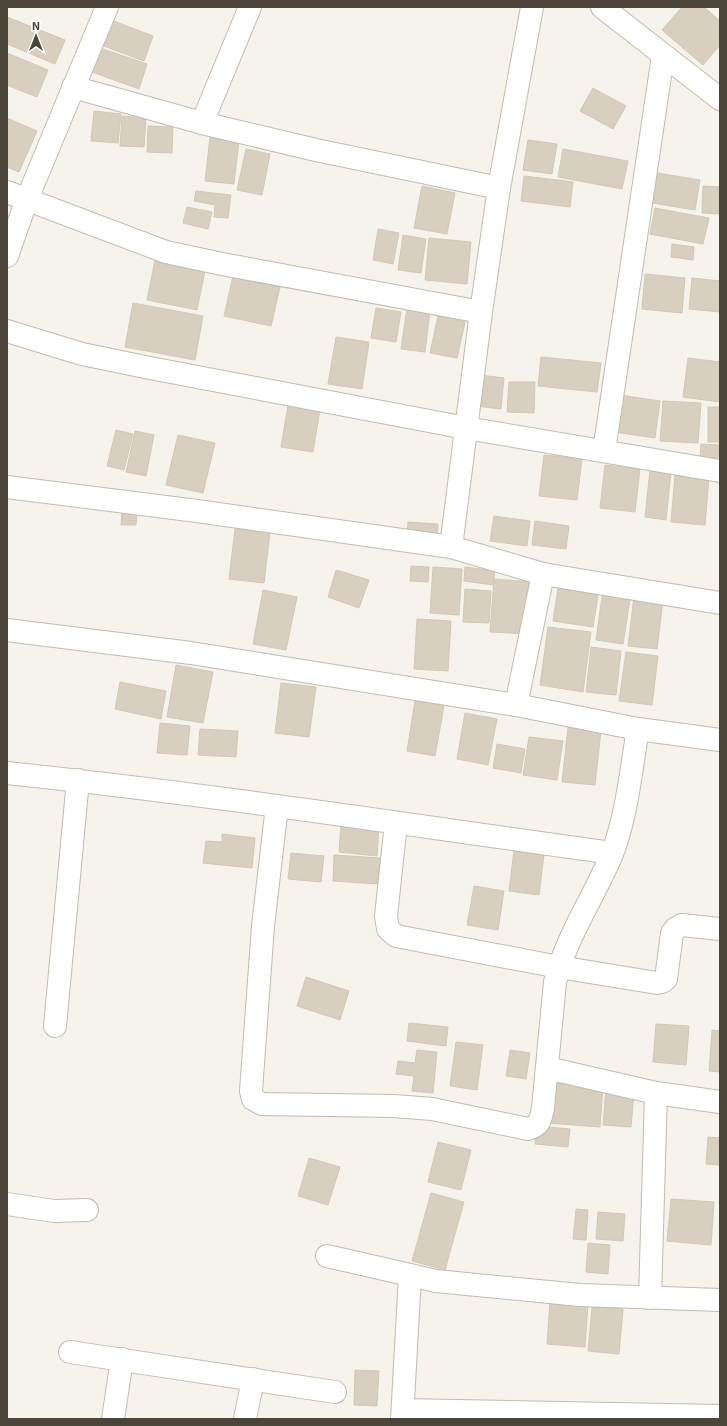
<svg xmlns="http://www.w3.org/2000/svg" width="727" height="1426" font-family="'Exo 2',sans-serif">
<style>
.building{fill:#d8cfc1;stroke:#d3c7b4}
.lines{fill:none;stroke-linecap:round;stroke-linejoin:round}
.minor-casing{stroke:#c2bbae;stroke-width:24}
.minor{stroke:#fff;stroke-width:22}
</style>
<rect width="100%" height="100%" fill="#f6f3ec"/>
<g class="building">
<path d="M682 7H704L720 21V45L703 65 662 30Z"/>
<path d="M7 17 65 40 55 64 7 44Z"/>
<path d="M111 20 153 36 144 61 101 45Z"/>
<path d="M100 48 147 64 139 89 92 72Z"/>
<path d="M7 53 48 70 37 97 7 85Z"/>
<path d="M593 88 626 106 613 129 580 111Z"/>
<path d="M94 111 121 114 118 143 91 141Z"/>
<path d="M122 116 146 118 144 147 120 146Z"/>
<path d="M7 118 37 131 19 172 7 167Z"/>
<path d="M148 126 173 127 172 153 147 152Z"/>
<path d="M210 137 239 140 234 184 205 181Z"/>
<path d="M528 140 557 144 552 174 523 170Z"/>
<path d="M246 149 270 154 262 195 237 190Z"/>
<path d="M563 149 628 161 622 189 558 177Z"/>
<path d="M657 173 700 180 695 210 652 203Z"/>
<path d="M524 176 573 182 570 207 521 201Z"/>
<path d="M422 186 455 193 447 234 414 228Z"/>
<path d="M703 186 720 187V214L702 213Z"/>
<path d="M196 191 231 195 228 218 214 217 215 205 194 201Z"/>
<path d="M187 207 212 212 208 229 183 223Z"/>
<path d="M655 208 709 218 703 244 650 234Z"/>
<path d="M378 229 399 233 393 264 373 260Z"/>
<path d="M403 235 426 239 421 273 398 270Z"/>
<path d="M429 238 471 242 467 284 425 280Z"/>
<path d="M672 244 694 247 693 260 671 257Z"/>
<path d="M155 260 205 271 197 310 147 300Z"/>
<path d="M645 274 685 278 682 313 642 309Z"/>
<path d="M233 276 280 287 271 326 224 316Z"/>
<path d="M692 278 720 281V312L689 309Z"/>
<path d="M133 303 203 316 195 360 125 347Z"/>
<path d="M376 308 401 312 396 342 371 338Z"/>
<path d="M407 308 430 311 425 352 401 349Z"/>
<path d="M438 316 465 322 457 358 430 353Z"/>
<path d="M336 337 369 342 362 389 328 384Z"/>
<path d="M541 357 601 363 597 392 538 386Z"/>
<path d="M688 358 720 362V402L683 397Z"/>
<path d="M480 375 504 378 501 409 476 406Z"/>
<path d="M509 382H535L534 413 507 412Z"/>
<path d="M619 395 660 401 655 438 614 432Z"/>
<path d="M663 401 701 403 698 443 660 441Z"/>
<path d="M288 405 320 409 313 452 281 447Z"/>
<rect x="708" y="407" width="12" height="35"/>
<path d="M116 430 133 434 124 470 107 466Z"/>
<path d="M135 431 154 435 146 476 126 472Z"/>
<path d="M178 435 215 443 203 493 166 485Z"/>
<path d="M701 444 720 445 719 458 700 457Z"/>
<path d="M544 455 582 459 577 500 539 496Z"/>
<path d="M605 465 640 469 635 512 600 508Z"/>
<path d="M650 470 671 472 666 520 645 517Z"/>
<path d="M675 475 709 478 705 525 671 522Z"/>
<path d="M122 512 137 513 136 525H121Z"/>
<path d="M494 516 530 521 527 546 490 541Z"/>
<path d="M535 521 569 526 566 549 532 545Z"/>
<path d="M408 522 438 524 437 540 407 538Z"/>
<path d="M235 529 270 533 264 583 229 579Z"/>
<path d="M411 566 429 567 428 582 410 581Z"/>
<path d="M433 567 462 569 459 615 430 613Z"/>
<path d="M465 567 495 571 493 585 464 581Z"/>
<path d="M336 570 369 580 359 608 328 597Z"/>
<path d="M494 579 534 582 530 634 490 632Z"/>
<path d="M559 582 599 589 593 627 553 621Z"/>
<path d="M465 589 491 591 489 623 463 622Z"/>
<path d="M603 589 631 593 623 644 596 640Z"/>
<path d="M263 590 297 597 286 650 253 644Z"/>
<path d="M634 596 663 600 657 649 628 646Z"/>
<path d="M417 619 451 621 448 671 414 669Z"/>
<path d="M548 627 591 632 583 692 540 685Z"/>
<path d="M591 647 621 651 616 695 586 692Z"/>
<path d="M626 652 658 656 652 705 619 701Z"/>
<path d="M176 665 213 672 203 723 167 717Z"/>
<path d="M120 682 166 691 161 719 115 709Z"/>
<path d="M281 683 316 687 309 737 275 733Z"/>
<path d="M415 701 444 706 435 756 407 751Z"/>
<path d="M465 713 497 719 488 765 457 759Z"/>
<path d="M160 723 190 726 187 755 157 753Z"/>
<path d="M568 727 601 731 595 785 562 782Z"/>
<path d="M200 729 238 731 236 757 198 755Z"/>
<path d="M529 737 563 741 557 780 523 775Z"/>
<path d="M497 744 525 749 521 773 493 768Z"/>
<path d="M341 824 379 827 377 856 339 852Z"/>
<path d="M222 834 255 838 252 868 203 863 206 841 222 842Z"/>
<path d="M514 850 544 854 539 895 509 891Z"/>
<path d="M291 853 324 856 321 882 288 879Z"/>
<path d="M334 855 380 858 378 884 333 881Z"/>
<path d="M474 886 504 891 498 930 467 925Z"/>
<path d="M306 977 349 991 340 1020 297 1006Z"/>
<path d="M409 1023 448 1027 446 1046 407 1041Z"/>
<path d="M656 1024 689 1026 686 1065 653 1062Z"/>
<path d="M712 1030 720 1031V1072L709 1071Z"/>
<path d="M456 1042 483 1045 477 1090 450 1086Z"/>
<path d="M417 1050 437 1052 433 1093 412 1091 414 1076 396 1074 398 1061 415 1063Z"/>
<path d="M510 1050 530 1053 526 1079 506 1076Z"/>
<path d="M550 1083 603 1087 600 1127 547 1123Z"/>
<path d="M606 1089 634 1091 631 1127 603 1125Z"/>
<path d="M537 1126 570 1129 568 1147 535 1144Z"/>
<path d="M708 1137 720 1138V1165L706 1164Z"/>
<path d="M438 1142 471 1150 461 1190 428 1182Z"/>
<path d="M309 1158 340 1167 328 1205 298 1196Z"/>
<path d="M431 1193 464 1202 445 1270 412 1261Z"/>
<path d="M671 1199 714 1202 711 1245 667 1241Z"/>
<path d="M576 1209 588 1210 586 1240 573 1239Z"/>
<path d="M598 1212 625 1214 623 1241 596 1239Z"/>
<path d="M588 1243 610 1245 608 1274 586 1272Z"/>
<path d="M550 1301 588 1304 585 1347 547 1344Z"/>
<path d="M592 1307 623 1309 619 1354 588 1351Z"/>
<path d="M355 1370 379 1371 377 1406 354 1405Z"/>
</g>
<g class="lines">
<defs>
<g id="minor">
<path d="M602 7 720 99"/>
<path d="M73 87 202 123 316 150 499 188"/>
<path d="M202 123 250 7"/>
<path d="M7 192 166 252 222 264 481 312"/>
<path d="M7 256 27 199 107 7"/>
<path d="M7 331 82 354 150 368 466 428 720 471"/>
<path d="M604 451 663 56"/>
<path d="M7 487 197 511 451 547 543 574 720 603"/>
<path d="M451 547 481 312 499 188 532 7"/>
<path d="M7 630 191 653 516 705 638 729 720 740"/>
<path d="M516 705 543 574"/>
<path d="M7 773C209 794 410 825 612 853"/>
<path d="M277 806 263 926 251 1091 253 1099 262 1104 394 1106 432 1109 528 1129C541 1125 540 1120 543 1108L555 982C567 935 594 897 612 854 627 815 631 770 638 729"/>
<path d="M396 823 386 916 388 929 396 936 559 967 657 983 662 982 666 979 672 933 676 928 682 925 720 929"/>
<path d="M55 1026 78 780"/>
<path d="M547 1068 656 1093 720 1102"/>
<path d="M7 1204 54 1211 87 1210"/>
<path d="M327 1256 436 1281 580 1295 720 1300"/>
<path d="M650 1298 656 1093"/>
<path d="M70 1352 335 1392"/>
<path d="M403 1410 720 1416"/>
<path d="M113 1419 122 1359"/>
<path d="M245 1419 253 1379"/>
<path d="M402 1419 410 1276"/>
</g>
</defs>
<use href="#minor" class="minor-casing"/>
<use href="#minor" class="minor"/>
</g>
<rect width="727" height="1426" fill="none" stroke="#4b4439" stroke-width="16"/>
<g transform="translate(36 36)" stroke="#ffffff" stroke-width="3" paint-order="stroke">
<path d="M0-3L7 15L0 10L-7 15Z" fill="#4b4439"/>
<text y="-6" font-size="11" font-weight="bold" text-anchor="middle" fill="#4b4439">N</text>
</g>
</svg>
